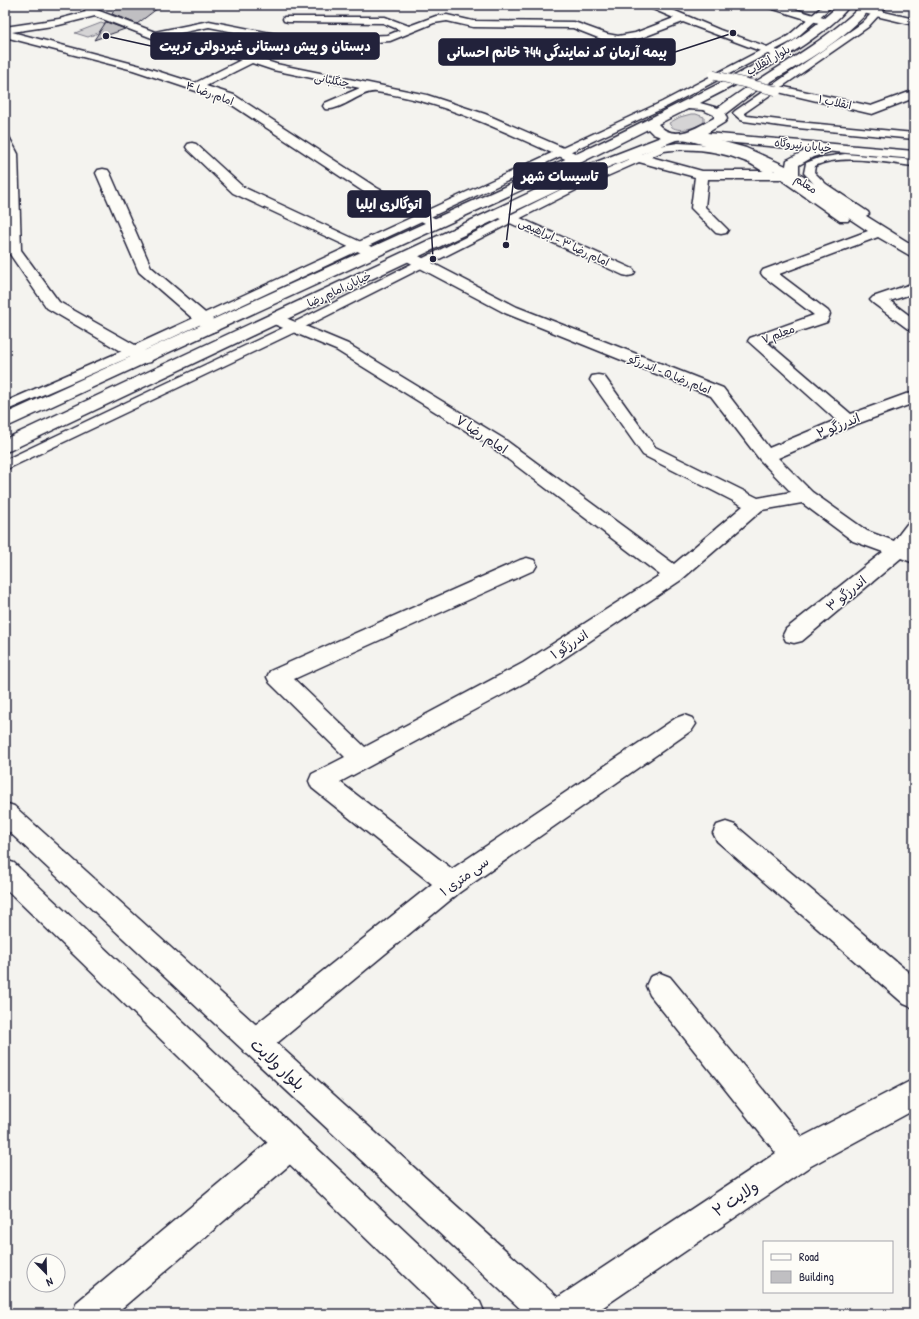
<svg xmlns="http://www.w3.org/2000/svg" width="919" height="1319" font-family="'Patrick Hand','Playpen Sans Arabic',sans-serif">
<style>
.green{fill:#d5d4d5;stroke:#7c7b88}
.building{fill:#c0bfc2;stroke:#22223b}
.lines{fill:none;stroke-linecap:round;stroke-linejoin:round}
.pedestrian-casing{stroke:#22223b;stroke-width:3}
.minor-casing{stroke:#22223b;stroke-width:3}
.secondary-casing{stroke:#22223b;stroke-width:3}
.primary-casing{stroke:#22223b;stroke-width:3}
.pedestrian{fill:#fdfcf7;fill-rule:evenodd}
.minor{fill:#fdfcf7;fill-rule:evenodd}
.secondary{fill:#fdfcf7;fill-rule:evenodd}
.primary{fill:#fdfcf7;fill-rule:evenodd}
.pedestrian-bridge-casing{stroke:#22223b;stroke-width:10;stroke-linecap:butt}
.pedestrian-bridge{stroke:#fdfcf7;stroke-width:9}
.labels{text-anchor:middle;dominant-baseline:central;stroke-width:3;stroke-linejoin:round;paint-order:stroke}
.far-street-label{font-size:11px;fill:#22223b;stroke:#fdfcf7}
.street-label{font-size:13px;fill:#22223b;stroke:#fdfcf7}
.near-street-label{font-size:16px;fill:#22223b;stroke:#fdfcf7}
.leader{fill:none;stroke:#22223b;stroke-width:1.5}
.callout-dot{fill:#22223b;stroke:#fdfcf7;stroke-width:1.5}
.callout{fill:#22223b;stroke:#22223b;stroke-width:1.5}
.callout-label{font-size:14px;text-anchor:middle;font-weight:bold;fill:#fff}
</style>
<rect width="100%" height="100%" fill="#f4f3ef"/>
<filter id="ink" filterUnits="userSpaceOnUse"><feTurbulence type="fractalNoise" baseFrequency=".025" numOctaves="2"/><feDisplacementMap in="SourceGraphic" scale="8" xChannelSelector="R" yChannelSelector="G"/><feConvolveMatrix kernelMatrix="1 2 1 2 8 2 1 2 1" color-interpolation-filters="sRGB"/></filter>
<g filter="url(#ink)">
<g class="green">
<path d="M101 23 113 27 88 37 75 33Z"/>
<path d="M691 114H696L704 117V122C696 128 674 135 669 123L680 117Z"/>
</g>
<g class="building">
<path d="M117 5H162L137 24 112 14Z"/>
<path d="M106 22 125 29 94 40Z"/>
</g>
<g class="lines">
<defs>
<g id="pedestrian">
<path d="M824 5H833L794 40 668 106 137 354 5 411V402L129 348 662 102 788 36Z"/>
<path d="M880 5H888L868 27 744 113 747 116 787 121 914 133V139L787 127 744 121 741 120 733 113 735 111 862 23Z"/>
<path d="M678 143 713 145 755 158 774 170 773 172C763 174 755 165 747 162 720 151 693 147 664 151L578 189 295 332 5 470V460L287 326 570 185 659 146Z"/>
<path d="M845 154 914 160V166C885 163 842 153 815 166L814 172 826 184 868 212 869 214 864 217 860 216 818 188 804 173 806 163 819 158Z"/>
<path d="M787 176 791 177 848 217 849 219 848 221H840L783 181 782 179 783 177Z"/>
</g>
<g id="minor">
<path d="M83 5H93L94 9 155 32 209 21 301 39 388 35 400 30 383 23 288 22 284 21 283 19 284 17H385L409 26 436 16 447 15 473 21 574 22 607 34 618 36 635 33 674 18 648 7 647 5H661L720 30 784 53 786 55 780 58 776 57 683 22 641 38 618 42 601 39 573 28 473 27 447 21 434 23 390 41 347 44 301 45 209 27 166 36 245 54 276 64 427 95 485 114 582 156 583 159 582 162H572C509 134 445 101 376 92 362 90 340 112 325 109L323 106 325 103 360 88 273 70 252 63 206 86 234 95 377 188 440 221 442 224 440 227 435 228 367 194 226 101 133 70 5 37V27L59 19 86 12ZM95 16 165 43 241 60 195 83 141 66 12 32 59 25Z"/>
<path d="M766 5H782L830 20 831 22 830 24H822L767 7Z"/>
<path d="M863 7 914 19V25L859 12 858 10 859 8Z"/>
<path d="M757 81 871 106 912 91 914 92V98L872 114 753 86 751 84 753 82Z"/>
<path d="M688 132 746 148 786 166 787 160C799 154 819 142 832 145L834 148 832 151 813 157 799 165V174L914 246V256L909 255 878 237 779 274 828 311 830 314 827 322 767 342 851 414 906 394 914 393V403L854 425 778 458 812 492 867 531 894 541 907 524 914 522V543L911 547 914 549V563L901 558 802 641 794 643 786 641 783 635 786 629 883 552 853 541 802 503 762 510 681 580 539 675 340 782 452 869 676 718 684 715 692 718 696 724 692 730 460 892 265 1053 255 1057 245 1053 241 1043 245 1033 432 884 312 788 309 781 312 774 345 757 270 683 267 677 270 671 520 560 527 558 534 560 537 565 534 570 294 679 365 747 523 663 660 575 492 447 336 350 269 322 267 319 269 316 275 314 281 316 348 344 504 439 674 564 743 506 643 455 590 380 592 376 598 375 604 376 655 447 758 498 791 492 760 460 711 396 505 313 403 259 401 256 403 253 408 252 413 253 517 307 723 388 769 448 836 420 748 341 750 338 814 315 763 276 761 273 763 270 868 231 790 179H708L705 207 728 230 726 233 721 234 716 233 691 208 695 177 624 158 623 155 624 152 629 151 702 171H775L737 154 684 139 682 136 684 133Z"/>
<path d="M5 136 9 137 18 154 21 250 59 302 151 354 153 358 151 362 145 363 139 362 47 308 7 250Z"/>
<path d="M192 143 196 144 243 187 378 250 380 253 378 256 373 257 368 256 233 193 188 150 186 147 188 144Z"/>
<path d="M103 169 108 170 110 173 151 267 218 324 220 327 218 330 212 332 206 330 139 272 96 173 98 170Z"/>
<path d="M500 209 633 269 635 272 633 275 628 276 623 275 495 216 493 213 495 210Z"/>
<path d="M914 283V293L890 301 914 319V331L908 329 873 303 870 300 873 297Z"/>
<path d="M726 822 735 825 914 977V1008L904 1004 717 841 713 833 717 825Z"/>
<path d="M660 973 670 977 802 1137 914 1079V1110L809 1167 593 1314H546L551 1302 776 1153 650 995 646 986 650 977Z"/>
<path d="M290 1129 301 1133 305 1144 301 1155 115 1314H72L77 1302 279 1133Z"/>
</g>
<g id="secondary">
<path d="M5 803 14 806 563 1302 568 1314H526L5 828Z"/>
<path d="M5 860 14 863 480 1302 485 1314H444L5 888Z"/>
</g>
<path id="primary" d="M839 5H850C842 16 830 26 819 34 782 62 741 82 700 103L718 108C765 72 820 47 862 5H873C848 40 794 67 757 90 746 97 736 106 725 114L727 119 725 122 707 133 914 151V159L691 139 676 140 601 170 11 450 5 452V439L591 164 661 137 653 134 648 129 582 162 11 425 5 426V414L572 156C609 139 646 120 682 102 738 75 793 48 839 5ZM688 109 703 110 714 115V118C698 127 674 143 658 124Z"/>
</defs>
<use href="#pedestrian" class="pedestrian-casing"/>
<use href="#minor" class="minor-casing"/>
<use href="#secondary" class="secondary-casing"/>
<use href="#primary" class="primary-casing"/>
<use href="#pedestrian" class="pedestrian"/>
<use href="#minor" class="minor"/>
<use href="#secondary" class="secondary"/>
<use href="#primary" class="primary"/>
<defs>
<path id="pedestrian-bridge" d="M713 75 777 91"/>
</defs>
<use href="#pedestrian-bridge" class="pedestrian-bridge-casing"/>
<use href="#pedestrian-bridge" class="pedestrian-bridge"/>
</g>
</g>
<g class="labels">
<g class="far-street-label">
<text transform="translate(768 60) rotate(-30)">بلوار انقلاب</text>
<text transform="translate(332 80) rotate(11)">جنگلبانی</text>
<text transform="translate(210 93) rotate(20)">امام رضا ۴</text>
<text transform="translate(835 102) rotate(12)">انقلاب ۱</text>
<text transform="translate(803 145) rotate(6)">خیابان نیروگاه</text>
<text transform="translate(806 184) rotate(34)">معلم</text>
<text transform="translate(564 242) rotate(25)">امام رضا ۳ - ابراهیمی</text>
<text transform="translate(339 289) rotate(-25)">خیابان امام رضا</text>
<text transform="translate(778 334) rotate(-20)">معلم ۷</text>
<text transform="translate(670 374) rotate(22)">امام رضا ۵ - اندرزگو</text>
</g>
<g class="street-label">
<text transform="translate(838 425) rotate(-22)">اندرزگو ۲</text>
<text transform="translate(482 434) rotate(33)">امام رضا ۷</text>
<text transform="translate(846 593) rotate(-39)">اندرزگو ۳</text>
<text transform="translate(569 644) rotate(-33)">اندرزگو ۱</text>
<text transform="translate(464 876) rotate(-36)">سی متری ۱</text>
</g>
<g class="near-street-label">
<text transform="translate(278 1064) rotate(43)">بلوار ولایت</text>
<text transform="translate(735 1198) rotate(-34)">ولایت ۲</text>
</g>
</g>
<path class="leader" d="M106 36L151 46M733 33L675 52M506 245L514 176M433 259L430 204"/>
<g class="callout-dot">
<circle cx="106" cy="36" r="4"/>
<circle cx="733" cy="33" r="4"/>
<circle cx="506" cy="245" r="4"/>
<circle cx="433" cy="259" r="4"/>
</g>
<g class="callout">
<rect x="151" y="33" width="228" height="26" rx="4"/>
<rect x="439" y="39" width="236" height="26" rx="4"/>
<rect x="514" y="163" width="93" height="26" rx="4"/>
<rect x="348" y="191" width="82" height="26" rx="4"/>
</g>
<g class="callout-label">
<text x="265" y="51">دبستان و پیش دبستانی غیردولتی تربیت</text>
<text x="557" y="57">بیمه آرمان کد نمایندگی 744 خانم احسانی</text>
<text x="560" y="181">تاسیسات شهر</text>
<text x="389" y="209">اتوگالری ایلیا</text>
</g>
<rect width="919" height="1319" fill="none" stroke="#fdfcf7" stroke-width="20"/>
<rect x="10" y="10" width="899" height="1299" fill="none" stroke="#22223b" stroke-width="1.5" filter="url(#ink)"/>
<rect x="763" y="1241" width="130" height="52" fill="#fdfcf7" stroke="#a5a5ac"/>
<rect x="771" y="1254" width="20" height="6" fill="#fdfcf7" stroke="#a5a5ac"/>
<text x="799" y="1261" font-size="12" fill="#22223b">Road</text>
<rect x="771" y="1271" width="20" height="12" fill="#c0bfc2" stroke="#a5a5ac"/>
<text x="799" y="1281" font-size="12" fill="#22223b">Building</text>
<g transform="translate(46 1273) rotate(157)"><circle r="19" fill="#fdfcf7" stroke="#a5a5ac"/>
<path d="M0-3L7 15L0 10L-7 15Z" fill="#22223b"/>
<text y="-6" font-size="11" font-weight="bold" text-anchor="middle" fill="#22223b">N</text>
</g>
</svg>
